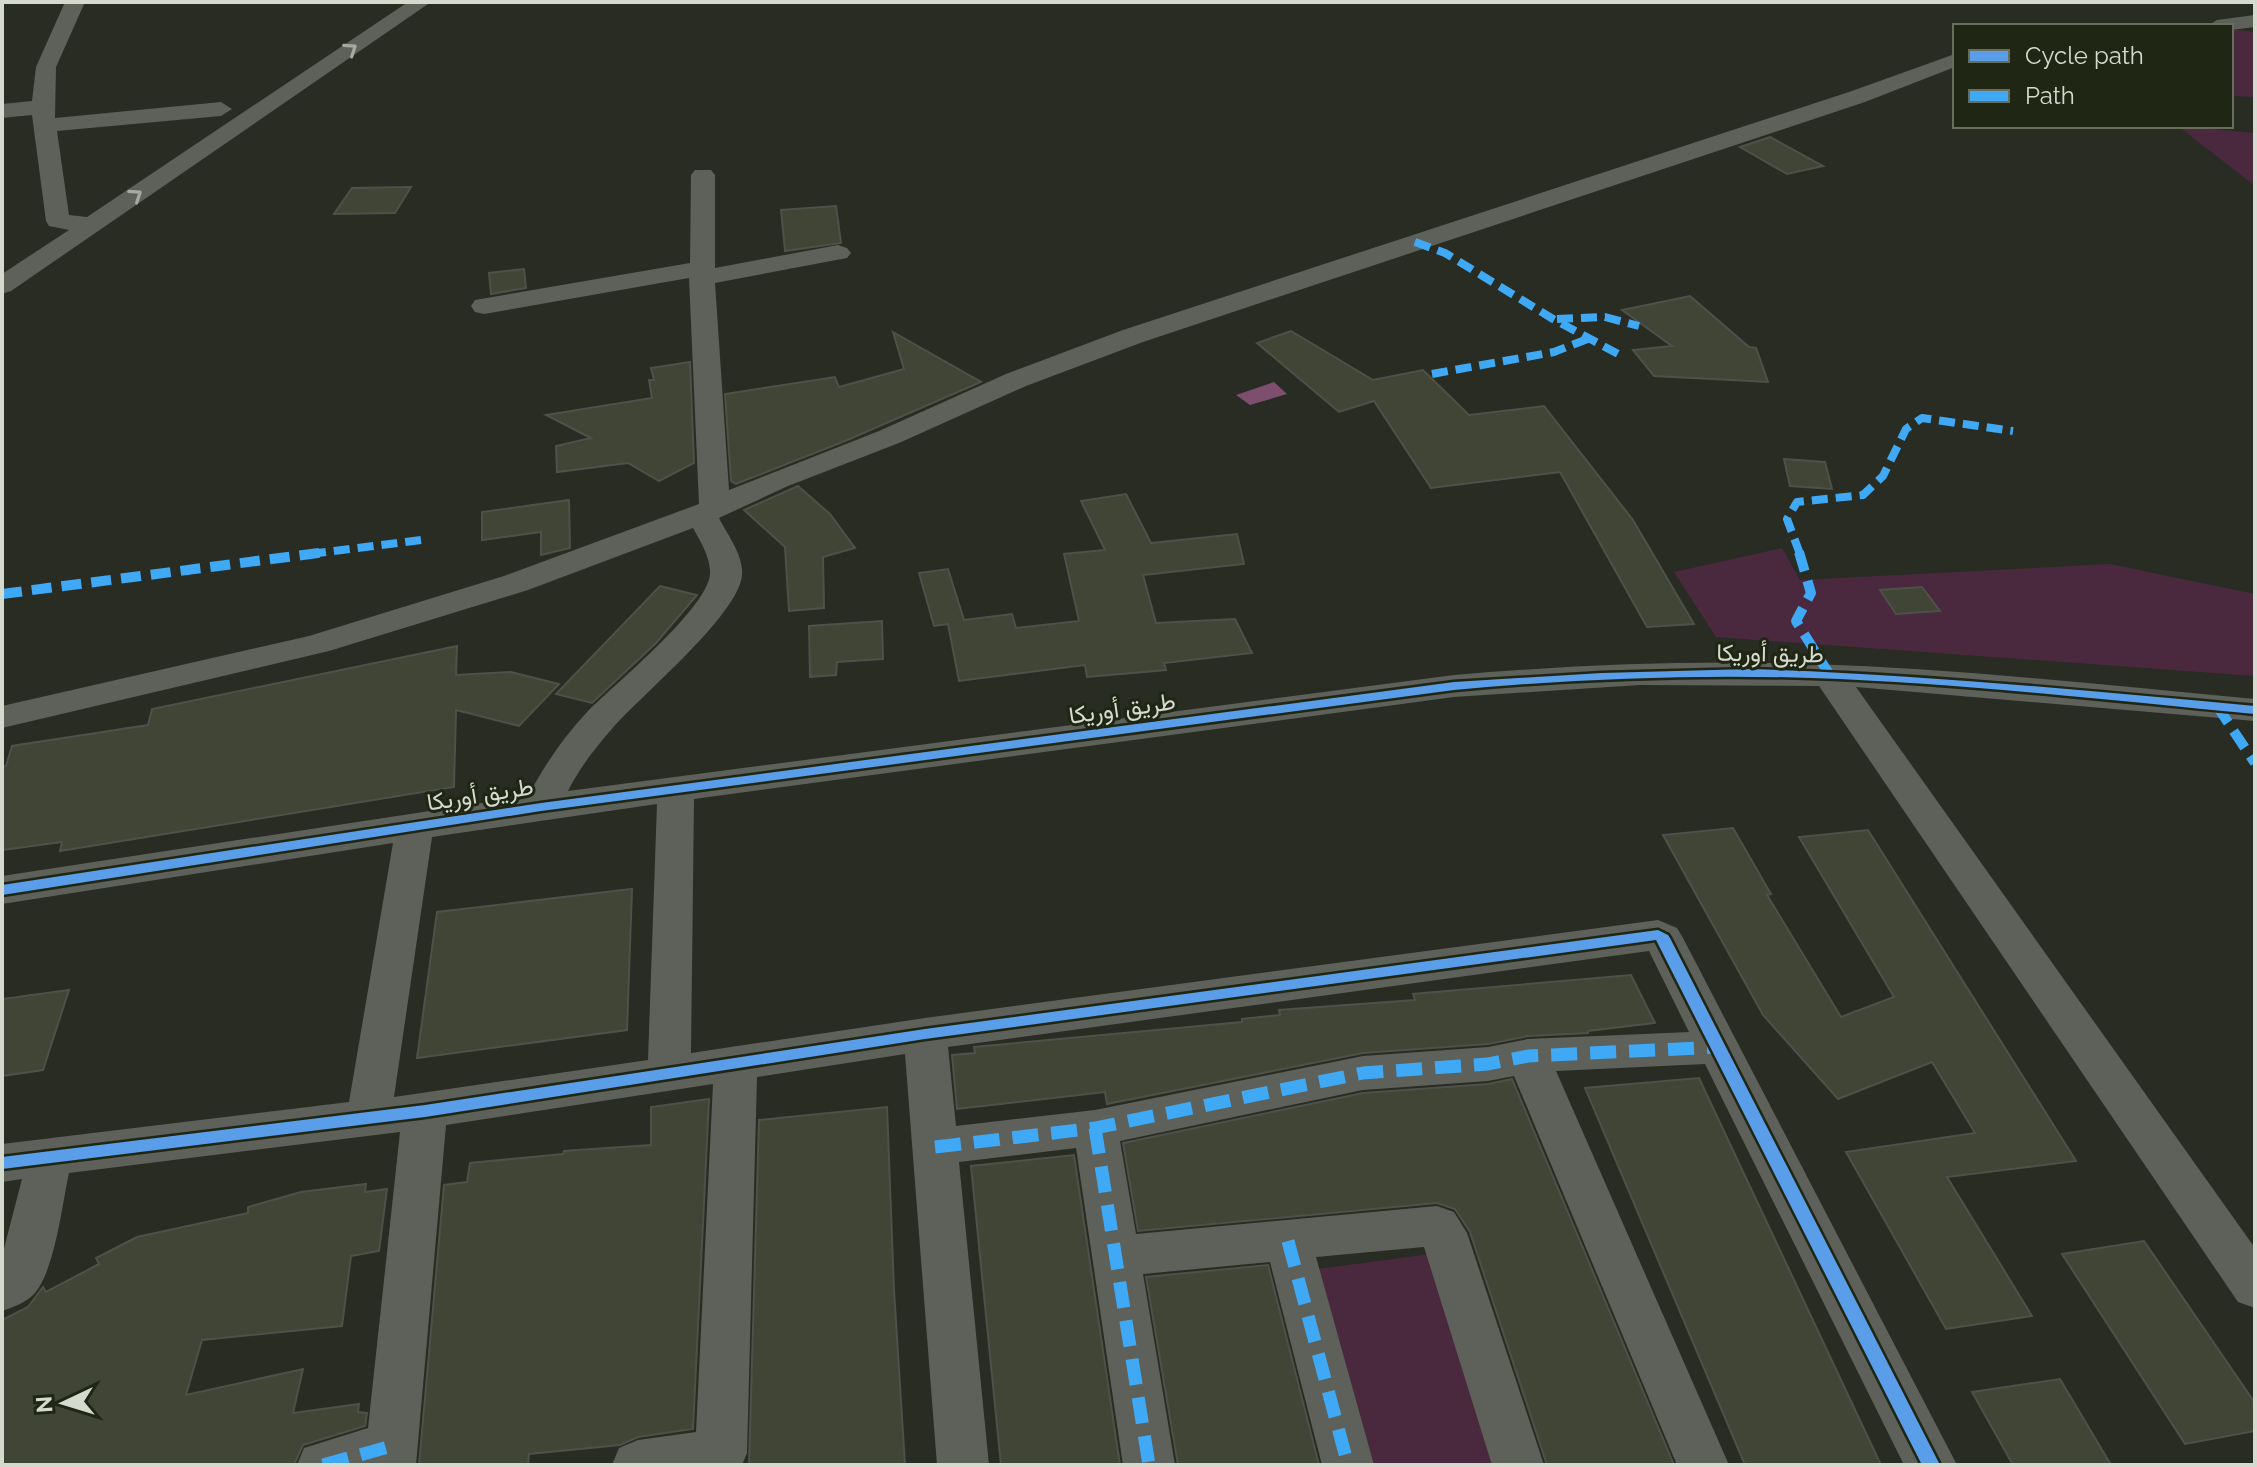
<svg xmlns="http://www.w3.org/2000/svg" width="2257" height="1467" font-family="Raleway,Vazirmatn,sans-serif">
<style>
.green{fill:#4a293f}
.water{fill:#7d4e6d}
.building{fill:#404536;stroke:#4e5149;stroke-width:2}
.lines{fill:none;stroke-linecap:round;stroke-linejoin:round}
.minor{fill:#5e6159;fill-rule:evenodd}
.quiet-far3{stroke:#3fa9f5;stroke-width:6;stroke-dasharray:12 6;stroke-linecap:butt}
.quiet-far2{stroke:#3fa9f5;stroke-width:8;stroke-dasharray:16 8;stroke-linecap:butt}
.quiet-far1{stroke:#3fa9f5;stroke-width:10;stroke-dasharray:20 10;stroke-linecap:butt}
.quiet{stroke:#3fa9f5;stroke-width:13;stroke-dasharray:26 13;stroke-linecap:butt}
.cycleway-casing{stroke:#1f2614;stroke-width:5}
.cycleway{fill:#5a9eea;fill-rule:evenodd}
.oneway{stroke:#a5aa9f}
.labels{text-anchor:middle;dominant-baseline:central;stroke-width:6;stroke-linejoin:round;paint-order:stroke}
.street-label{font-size:24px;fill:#d4dace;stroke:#1f2614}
</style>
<rect width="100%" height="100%" fill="#282c22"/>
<g class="green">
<path d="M2231 29 2255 32V97L2231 96Z"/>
<path d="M2178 126 2255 133V186Z"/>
<path d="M1782 548 1800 580 2110 564 2255 594V676L1716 637 1674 572Z"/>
<path d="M1438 1253 1506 1465H1361L1310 1270Z"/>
</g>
<path class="water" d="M1274 382 1287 394 1250 405 1236 395Z"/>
<g class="building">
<path d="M1770 137 1823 166 1787 174 1740 147Z"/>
<path d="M411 187 395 213 334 214 352 188Z"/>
<path d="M836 206 841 243 785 251 781 210Z"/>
<path d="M524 269 526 288 491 294 489 273Z"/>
<path d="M1690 296 1749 347 1756 348 1768 382 1654 376 1633 350 1672 346 1622 310Z"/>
<path d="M1291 331 1373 380 1423 370 1469 415 1544 406 1633 520 1694 624 1647 627 1560 472 1431 488 1374 401 1339 412 1257 343Z"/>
<path d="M893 332 981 382 845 441 736 484 731 481 725 394 835 377 839 387 904 369Z"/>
<path d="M690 362 694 463 659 481 628 463 557 472 556 446 591 438 546 415 652 398 649 380H654L651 368Z"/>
<path d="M1784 459 1825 462 1832 489 1790 486Z"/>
<path d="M798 486 830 514 855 548 823 557 824 608 789 611 785 547 744 510Z"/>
<path d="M1126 494 1151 543 1237 534 1244 564 1143 575 1156 623 1235 619 1252 653 1164 663 1166 670 1087 677 1085 665 959 681 948 624 934 626 919 573 948 569 964 620 1012 614 1016 628 1079 621 1064 554 1105 550 1081 501Z"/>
<path d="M569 500 570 548 541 555V532L482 540V512Z"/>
<path d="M660 586 697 595 656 643 592 703 556 694Z"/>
<path d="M1922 587 1940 611 1896 614 1880 590Z"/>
<path d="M882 621 883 659 837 662 836 675 810 677 809 626Z"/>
<path d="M457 646 456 675 511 672 559 684 519 726 456 710 454 787 60 851 62 842 2 850V767L6 766 12 746 148 725 152 709Z"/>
<path d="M1733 828 1771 894 1767 895 1841 1017 1894 997 1799 837 1868 830 2076 1161 1947 1177 2032 1316 1946 1329 1846 1152 1975 1133 1932 1062 1838 1099 1763 1015 1663 835Z"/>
<path d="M632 889 627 1030 417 1058 437 912Z"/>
<path d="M1631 975 1655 1023 1588 1031V1033L1528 1036 1488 1044 1363 1053 1107 1104 1105 1092 957 1109 952 1055 975 1053 974 1047 1242 1022V1019L1280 1015 1279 1010 1415 1000 1413 994Z"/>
<path d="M69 990 43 1070 2 1076V999Z"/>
<path d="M1699 1078 1881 1465H1745L1585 1088Z"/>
<path d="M1512 1079 1674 1465H1547L1470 1232 1455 1209 1437 1203 1138 1231 1123 1143 1363 1093 1488 1084Z"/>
<path d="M709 1099 693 1429 638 1437 620 1445 529 1454 528 1465H419L444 1185 467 1182 470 1163 563 1154 564 1151 651 1145V1107Z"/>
<path d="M887 1107 894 1290 905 1465H749L759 1120Z"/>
<path d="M1074 1155 1120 1465H1001L971 1166Z"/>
<path d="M366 1184 365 1192 387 1189 379 1251 351 1256 342 1326 202 1340 186 1395 303 1369 293 1413 359 1404 358 1412 367 1413 365 1426 303 1445 294 1465H2V1320L28 1307 43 1287 46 1292 99 1264 96 1258 137 1237 248 1213V1207L301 1192Z"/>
<path d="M2144 1241 2255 1403V1431L2185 1444 2062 1254Z"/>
<path d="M1268 1265 1319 1465H1178L1146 1277Z"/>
<path d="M2060 1379 2111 1465H2013L1972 1392Z"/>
</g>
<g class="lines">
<g class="minor">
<path d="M65 2H85L56 67 55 118 221 102 232 109 221 116 57 131 69 215 87 217 408 2H431L11 291 2 294V274L69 230 49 226 46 221 32 115 2 118V104L32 101 36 67Z"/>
<path d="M2255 15V27L2231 30V26H2207L2217 20Z"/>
<path d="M1955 54V67L1865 102 1143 342 1026 386 899 443 788 486 719 518C727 534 744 556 742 575 739 615 639 697 611 730 595 748 579 769 568 791L1454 675C1573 665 1693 660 1812 664 1960 669 2108 685 2255 699V721L1856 687 2255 1248V1308L2238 1302 1819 686 1640 685 1454 697 694 799 691 1053 925 1018 1658 920 1677 928 1683 938 1957 1465H1904L1705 1064 1556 1071 1729 1465H1677L1514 1076 1488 1081 1363 1090 1120 1141 1136 1234 1437 1206 1454 1212 1467 1233 1544 1465H1492L1424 1247 1316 1257 1374 1465H1322L1270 1262 1143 1274 1175 1465H1123L1076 1148 959 1162 989 1465H937L905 1054 757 1077 747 1453 742 1465H612L619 1448 638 1440 696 1432 713 1084 446 1125 416 1465H297L304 1448 368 1428 400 1132 69 1173C62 1205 55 1269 35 1293 26 1303 13 1307 2 1311V1256L22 1179 2 1182V1144L349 1102 393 843 2 904V876L528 796C544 766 564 736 588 711 614 685 708 608 710 574 711 558 700 541 693 528L528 590 329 651 2 728V706L309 636 504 576 699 504 689 278 484 314 475 312 471 306 475 300 690 263 691 175 695 170H711L715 175V268L838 245 847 248 851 253 847 258 715 283 729 490 879 431 1006 374 1123 330 1849 92ZM657 804 648 1060 394 1097 432 837ZM1649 951 1689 1032 1528 1039 1488 1047 1363 1056 1095 1110 956 1126 948 1047Z"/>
</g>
<path class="quiet-far3" d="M1415 242 1418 243"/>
<g class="quiet-far2">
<path d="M1415 242 1445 253 1553 319 1622 356"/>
<path d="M1557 319 1605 317 1639 326"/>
<path d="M1432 374 1554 352 1590 338"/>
<path d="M310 554 421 540"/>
<path d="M1800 554 1787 519 1797 502 1863 495 1883 476 1906 429 1922 418 2013 431"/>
</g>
<g class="quiet-far1">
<path d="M1799 552 1811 593 1796 621 1831 677"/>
<path d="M2 594 326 552"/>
<path d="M2217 706 2255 763"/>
</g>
<g class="quiet">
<path d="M1095 1128 1149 1465"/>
<path d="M935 1147 1095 1128 1363 1073 1488 1064 1528 1056 1719 1047"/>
<path d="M1288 1241 1348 1465"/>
<path d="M323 1465 392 1446"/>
</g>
<defs>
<g id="cycleway">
<path d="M1751 669C1920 674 2087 691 2255 706V714C2108 700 1960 683 1812 678 1693 674 1573 679 1454 690L541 811 2 895V885L541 803 1454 682 1602 673Z"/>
<path d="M1658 930 1668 935 1670 938 1940 1465H1922L1656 940 925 1039 425 1117 2 1169V1157L425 1105 925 1029Z"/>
</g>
</defs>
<use href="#cycleway" class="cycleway-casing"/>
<use href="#cycleway" class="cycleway"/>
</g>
<defs><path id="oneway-chevron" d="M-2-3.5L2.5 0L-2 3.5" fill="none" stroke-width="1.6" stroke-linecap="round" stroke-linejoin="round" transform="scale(2)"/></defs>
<g class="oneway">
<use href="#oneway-chevron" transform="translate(351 49) rotate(-34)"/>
<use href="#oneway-chevron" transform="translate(136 195) rotate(-34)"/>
</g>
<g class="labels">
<g class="street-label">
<text transform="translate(1770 653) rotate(1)">طريق أوريكا</text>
<text transform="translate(1122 708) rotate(-8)">طريق أوريكا</text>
<text transform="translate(480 794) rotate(-9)">طريق أوريكا</text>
</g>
</g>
<rect width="2257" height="1467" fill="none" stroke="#d4dace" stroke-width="8"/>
<rect x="1953" y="24" width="280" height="104" fill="#1f2614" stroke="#676e5e" stroke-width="2"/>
<rect x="1969" y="50" width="40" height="12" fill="#5a9eea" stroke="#676e5e" stroke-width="2"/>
<text x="2025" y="64" font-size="24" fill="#d4dace">Cycle path</text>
<rect x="1969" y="90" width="40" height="12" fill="#3fa9f5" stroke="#676e5e" stroke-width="2"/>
<text x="2025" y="104" font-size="24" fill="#d4dace">Path</text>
<g transform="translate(64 1403) rotate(266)" stroke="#1f2614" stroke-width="6" paint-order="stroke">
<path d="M0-6L14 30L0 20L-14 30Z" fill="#d4dace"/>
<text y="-12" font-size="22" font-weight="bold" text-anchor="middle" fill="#d4dace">N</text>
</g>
</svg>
